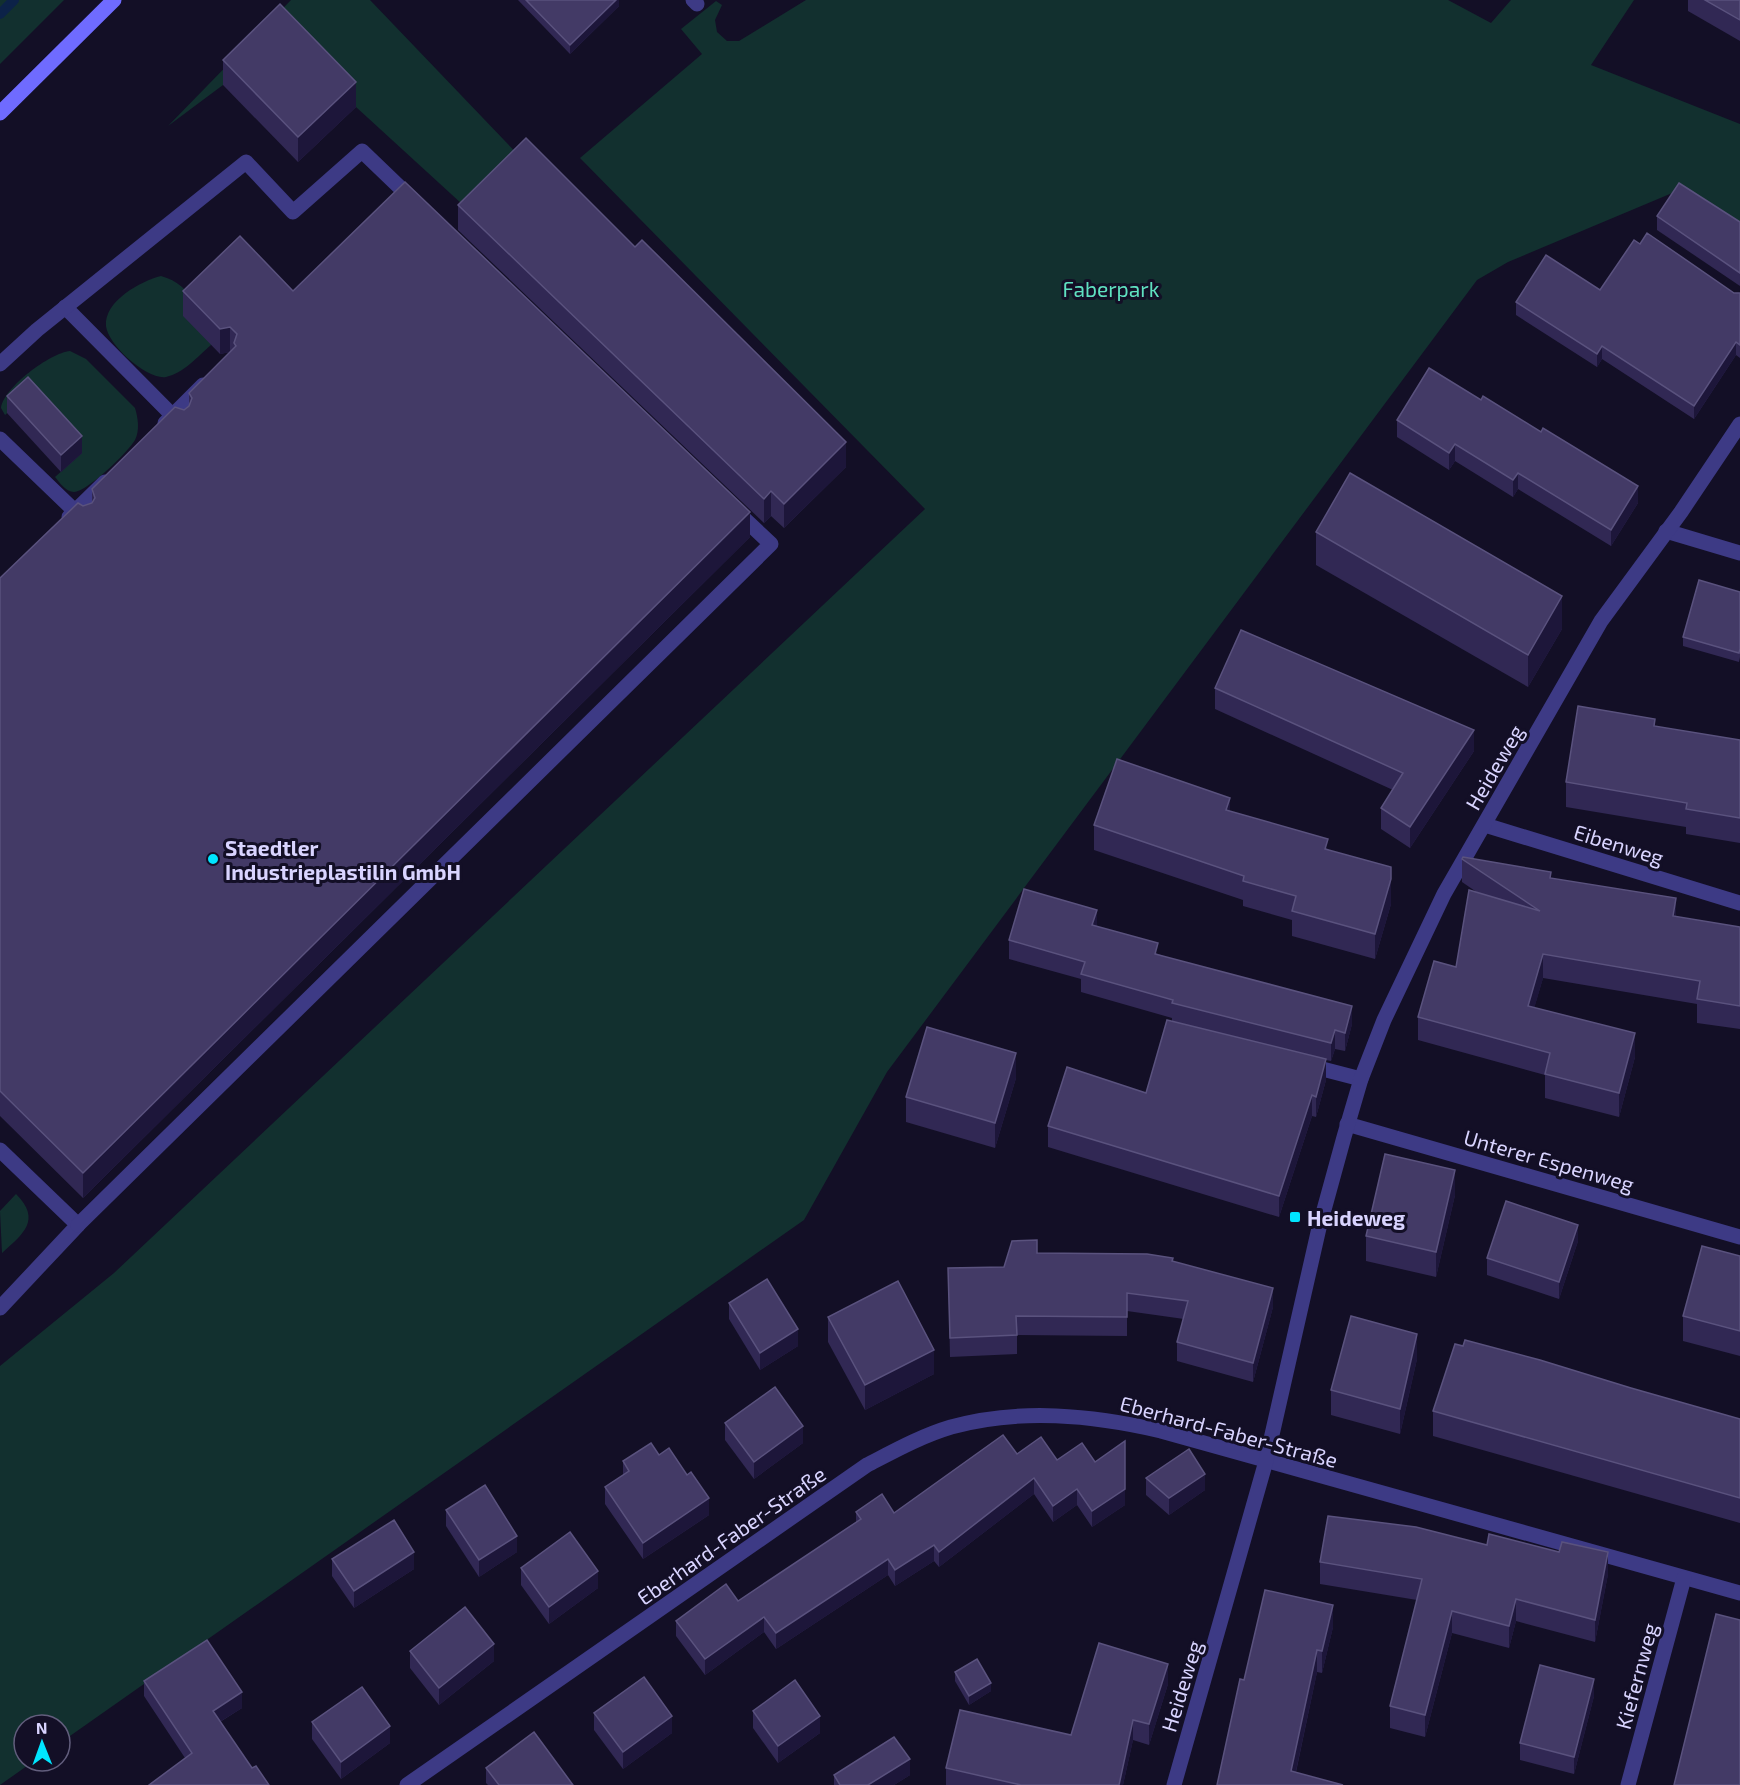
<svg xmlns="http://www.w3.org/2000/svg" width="1740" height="1785" font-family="'Exo 2',sans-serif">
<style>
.green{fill:#12302f}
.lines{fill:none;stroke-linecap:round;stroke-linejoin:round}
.stream{stroke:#0c2248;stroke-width:10}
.lane{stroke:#3d3a85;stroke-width:15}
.street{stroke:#3d3a85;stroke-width:15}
.secondary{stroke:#6f6bff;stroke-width:15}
.wall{fill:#312854}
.shaded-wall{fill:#1d163a}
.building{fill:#433a66;stroke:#5a527e;stroke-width:1.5}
.poi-dot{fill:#00e5ff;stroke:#130f26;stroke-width:2}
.labels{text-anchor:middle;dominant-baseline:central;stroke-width:6;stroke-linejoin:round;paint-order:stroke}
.park-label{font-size:21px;fill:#5fe0c0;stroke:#130f26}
.street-label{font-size:21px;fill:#d9d4ff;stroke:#130f26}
.poi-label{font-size:21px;font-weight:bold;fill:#d9d4ff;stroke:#130f26;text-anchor:start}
</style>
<rect width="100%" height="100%" fill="#130f26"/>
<g class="green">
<path d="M0 0H64L0 64Z"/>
<path d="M291 0H370L526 163 474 215 356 107 280 29 223 85 168 126Z"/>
<path d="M806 0H1448L1491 23 1511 0H1634L1591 65 1740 124V230L1677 191 1508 262 1477 280 887 1072 804 1220 60 1743V1725H24V1761H34L0 1785V1366L114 1273 925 509 580 158 702 54 681 29 716 1 722 5 715 20 717 32 727 41H739Z"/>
<path d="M161 276C194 285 202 316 211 345 197 357 184 373 166 377 147 380 108 345 106 326 104 301 141 281 161 276Z"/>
<path d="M70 351 86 359 135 408C138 418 140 430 135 440 128 452 87 492 74 492 66 492 60 483 55 477L82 453 28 394 5 415 1 408C4 387 50 353 70 351Z"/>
<path d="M16 1194C42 1220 23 1234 2 1253L0 1211Z"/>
</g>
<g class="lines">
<path class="stream" d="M0 14 14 0"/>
<g class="lane">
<path d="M65 307 179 422"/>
<path d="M0 364 37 330 246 162 293 212 362 151 414 201"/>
<path d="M165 423 203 385"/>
<path d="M0 439 82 518"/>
<path d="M69 517 105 482"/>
<path d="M1307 1065 1361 1079"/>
<path d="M0 1150 78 1225 0 1308"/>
<path d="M78 1225 771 544 736 511"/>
</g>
<g class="street">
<path d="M693 0 697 4"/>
<path d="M1666 531 1740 553"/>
<path d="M1485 825 1740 903"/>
<path d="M1347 1124 1740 1237"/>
<path d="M407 1785 867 1465C894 1451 921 1436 951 1427 1020 1408 1092 1415 1161 1431L1740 1593"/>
<path d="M1174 1785 1266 1461 1319 1228 1344 1137 1361 1079 1384 1020 1444 894 1601 621 1681 512 1740 424"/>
<path d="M1628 1785 1684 1578"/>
</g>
<path class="secondary" d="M0 113 114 0"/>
</g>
<g class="wall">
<path d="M518 0H619V6L570 54Z"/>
<path d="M1688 0H1740V41L1688 11Z"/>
<path d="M223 60 356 107 298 162 223 85Z"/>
<path d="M458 205 846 467 784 528 771 516 764 523 458 230Z"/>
<path d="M1657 216 1740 222V286L1657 230Z"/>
<path d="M1600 290 1740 293V358L1736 355 1694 419 1602 359 1597 367 1516 315V302Z"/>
<path d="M183 291H293L750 537 83 1198 0 1116V578L83 506 92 503V489L184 410 189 407V393L230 352 220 354 183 316Z"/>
<path d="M7 396 82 453 61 472 7 413Z"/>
<path d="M1397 420 1638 503 1611 546 1518 489 1513 497 1455 461 1449 470 1397 437Z"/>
<path d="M1316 532 1562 629 1528 687 1316 565Z"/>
<path d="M1740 592V657L1739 662 1683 646V637Z"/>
<path d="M1215 688 1474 751 1410 848 1381 829V808L1393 790 1215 709Z"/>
<path d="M1655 727 1740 740V843L1686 834V827L1566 807V782Z"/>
<path d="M1230 811 1328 849 1391 904 1375 959 1292 936V920L1243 906V900L1094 850V825Z"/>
<path d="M1462 859 1551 878 1676 917 1740 927V1029L1697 1023V1004L1543 978 1534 1008 1635 1057 1619 1117 1545 1098V1075L1418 1040V1017L1456 967 1478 893 1462 882Z"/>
<path d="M1097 926 1158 954 1352 1024 1345 1051 1335 1049 1331 1061 1326 1060V1080L1316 1117 1312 1116 1279 1217 1048 1147V1126L1146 1093 1172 1021V1018L1081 992V979L1009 959V940Z"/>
<path d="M1016 1078 995 1148 906 1122V1097Z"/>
<path d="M1455 1195 1436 1277 1366 1261V1236Z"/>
<path d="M1578 1241 1559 1299 1487 1275V1258Z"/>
<path d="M1037 1253 1173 1261 1273 1307 1253 1382 1177 1361V1342L1184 1319 1127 1311V1336L1017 1335V1354L950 1357 948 1268 1004 1267Z"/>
<path d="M1740 1256V1356L1683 1341V1316Z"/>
<path d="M729 1303 798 1346 760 1370 729 1319Z"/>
<path d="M828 1317 934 1374 865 1410 828 1342Z"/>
<path d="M1417 1359 1400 1434 1331 1415V1390Z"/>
<path d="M1631 1388 1740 1419V1523L1433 1436V1411Z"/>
<path d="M725 1423 803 1443 754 1479 725 1440Z"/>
<path d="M1017 1454 1057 1460 1125 1505 1092 1527 1077 1505 1053 1522 1034 1494 939 1567 934 1561 895 1586 888 1575 776 1649 764 1632 705 1675 676 1636V1621L738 1601 856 1522V1512L894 1513Z"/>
<path d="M659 1455 709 1515 643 1559 605 1504V1487L623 1475V1461Z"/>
<path d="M1146 1478 1205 1490 1169 1515 1146 1495Z"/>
<path d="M446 1510 517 1552 479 1577 446 1526Z"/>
<path d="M332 1559 414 1569 354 1608 332 1576Z"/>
<path d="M1320 1562 1608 1574 1595 1642 1516 1621 1509 1648 1452 1633 1425 1737 1390 1728V1706L1417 1600 1320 1584Z"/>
<path d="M521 1568 598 1588 549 1624 521 1585Z"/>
<path d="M1333 1627 1322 1673 1317 1672 1296 1772 1217 1785 1244 1680Z"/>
<path d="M410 1651 494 1661 439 1705 410 1668Z"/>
<path d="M955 1672 991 1691 969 1705 955 1681Z"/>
<path d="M144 1681 242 1708 220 1722 252 1768 185 1758 144 1696Z"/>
<path d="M1168 1684 1149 1745 1133 1740 1123 1785H946V1768L1071 1735Z"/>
<path d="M1594 1696 1574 1774 1520 1760V1743Z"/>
<path d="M753 1711 820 1733 778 1763 753 1728Z"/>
<path d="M594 1713 672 1733 623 1769 594 1730Z"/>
<path d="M312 1722 390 1743 341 1779 312 1739Z"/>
<path d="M486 1768 573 1785H488L486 1783Z"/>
<path d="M834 1775H910L894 1785H834Z"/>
</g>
<g class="shaded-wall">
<path d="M616 0H619V6L570 54V45Z"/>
<path d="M356 82V107L298 162V137Z"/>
<path d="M230 327V352L220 354V329Z"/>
<path d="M1736 342V355L1694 419V406Z"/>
<path d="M1602 346V359L1597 367V354Z"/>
<path d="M82 436V453L61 472V455Z"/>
<path d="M846 442V467L784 528V504Z"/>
<path d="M1455 444V461L1449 470V453Z"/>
<path d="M1518 473V489L1513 497V480Z"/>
<path d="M1638 486V503L1611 546V530Z"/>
<path d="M771 491V516L764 523V499Z"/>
<path d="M750 512V537L83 1198V1173Z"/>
<path d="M1562 596V629L1528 687V655Z"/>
<path d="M1474 730V751L1410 848V827Z"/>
<path d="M1230 798V823L1226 810Z"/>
<path d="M1391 879V904L1375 959V934Z"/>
<path d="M1676 898V922L1673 916Z"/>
<path d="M1097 910V928L1092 925Z"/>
<path d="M1543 954V978L1528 1030V1006Z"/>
<path d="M1352 1006V1024L1345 1051V1033Z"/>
<path d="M1335 1030V1049L1331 1061V1043Z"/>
<path d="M1635 1033V1057L1619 1117V1093Z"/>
<path d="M1016 1053V1078L995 1148V1123Z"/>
<path d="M1326 1059V1080L1316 1117V1097Z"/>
<path d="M1312 1095V1116L1279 1217V1196Z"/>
<path d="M1455 1170V1195L1436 1277V1252Z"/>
<path d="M1578 1225V1241L1559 1299V1282Z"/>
<path d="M1273 1288V1307L1253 1382V1363Z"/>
<path d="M798 1329V1346L760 1370V1353Z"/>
<path d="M1417 1334V1359L1400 1434V1409Z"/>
<path d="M934 1350V1374L865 1410V1385Z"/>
<path d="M803 1426V1443L754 1479V1462Z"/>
<path d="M1125 1457V1505L1092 1527V1511Z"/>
<path d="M1205 1474V1490L1169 1515V1498Z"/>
<path d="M1034 1478V1494L939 1567V1552Z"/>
<path d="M1077 1489V1505L1053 1522V1506Z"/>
<path d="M709 1498V1515L643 1559V1543Z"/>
<path d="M517 1536V1552L479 1577V1560Z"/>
<path d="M934 1545V1561L895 1586V1570Z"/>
<path d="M414 1552V1569L354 1608V1591Z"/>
<path d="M1608 1552V1574L1595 1642V1620Z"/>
<path d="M888 1559V1575L776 1649V1633Z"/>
<path d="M598 1571V1588L549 1624V1607Z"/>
<path d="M1516 1599V1621L1509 1648V1626Z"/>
<path d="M1333 1605V1627L1322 1673V1651Z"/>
<path d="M1452 1611V1633L1425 1737V1715Z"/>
<path d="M764 1617V1632L705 1675V1659Z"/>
<path d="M494 1644V1661L439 1705V1688Z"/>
<path d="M1317 1650V1672L1293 1785 1291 1771Z"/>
<path d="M1168 1664V1684L1149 1745V1724Z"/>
<path d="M1594 1679V1696L1574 1774V1757Z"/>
<path d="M991 1683V1691L969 1705V1696Z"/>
<path d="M242 1692V1708L213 1726V1711Z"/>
<path d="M672 1716V1733L623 1769V1752Z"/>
<path d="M820 1716V1733L778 1763V1746Z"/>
<path d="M1133 1720V1740L1123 1785H1119Z"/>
<path d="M390 1726V1743L341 1779V1762Z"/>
<path d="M910 1759V1775L894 1785H868Z"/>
</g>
<g class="building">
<path d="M526 0H616L570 45Z"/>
<path d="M1705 0H1740V20Z"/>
<path d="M280 4 356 82 298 137 223 60Z"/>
<path d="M526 138 635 247 642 240 846 442 784 504 771 491 764 499 458 205Z"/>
<path d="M405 182 750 512 83 1173 0 1091V578L78 503 83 506 92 503 95 498 92 489 175 407 184 410 189 406 192 398 189 393 236 346 234 343 237 334 230 327 220 329 183 291 240 236 293 291Z"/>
<path d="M1679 183 1740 222V273L1657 216Z"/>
<path d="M1647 233 1734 293H1740V345L1736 342 1694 406 1602 346 1597 354 1516 302 1546 255 1600 290 1634 240 1640 244Z"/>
<path d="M1429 368 1481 400 1483 396 1541 432 1543 428 1638 486 1611 530 1518 473 1513 480 1455 444 1449 453 1397 420Z"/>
<path d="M28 377 82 436 61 455 7 396Z"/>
<path d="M1350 473 1562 596 1528 655 1316 532Z"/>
<path d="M1699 580 1740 592V649L1739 653 1683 637Z"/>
<path d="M1241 630 1474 730 1410 827 1381 808 1403 773 1215 688Z"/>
<path d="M1578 706 1655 719 1654 726 1740 740V818L1686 809 1687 803 1566 782Z"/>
<path d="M1117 759 1230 798 1226 810 1328 839 1325 849 1391 867V879L1375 934 1292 911 1296 896 1243 881 1244 876 1094 825Z"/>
<path d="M1463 857 1551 872 1550 878 1676 898 1673 916 1740 927V1006L1697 999 1700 981 1543 954 1528 1006 1635 1033 1619 1093 1545 1074 1550 1053 1418 1017 1434 961 1456 967 1469 890 1540 911 1462 859Z"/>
<path d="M1024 889 1097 910 1092 925 1158 943 1155 954 1352 1006 1345 1033 1335 1030 1331 1043 1172 1003 1173 1000 1081 974 1085 962 1009 940Z"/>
<path d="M1167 1020 1326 1059 1316 1097 1312 1095 1279 1196 1048 1126 1067 1067 1146 1093Z"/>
<path d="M927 1027 1016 1053 995 1123 906 1097Z"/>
<path d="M1385 1154 1455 1170 1436 1252 1366 1236Z"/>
<path d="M1506 1201 1578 1225 1559 1282 1487 1258Z"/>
<path d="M1037 1240V1253L1147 1254 1173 1258 1172 1261 1273 1288 1253 1363 1177 1342 1188 1301 1127 1293V1317L1016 1316 1017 1335 950 1338 948 1268 1004 1267 1012 1241Z"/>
<path d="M1702 1246 1740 1256V1331L1683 1316Z"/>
<path d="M767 1279 798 1329 760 1353 729 1303Z"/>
<path d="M898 1281 934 1350 865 1385 828 1317Z"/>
<path d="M1351 1316 1417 1334 1400 1409 1331 1390Z"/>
<path d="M1465 1340 1540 1360 1631 1388 1740 1419V1498L1433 1411 1455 1344 1463 1346Z"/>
<path d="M775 1387 803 1426 754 1462 725 1423Z"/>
<path d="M1003 1435 1017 1454 1041 1437 1057 1460 1082 1443 1095 1462 1125 1441V1489L1092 1511 1077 1489 1053 1506 1034 1478 939 1552 934 1545 895 1570 888 1559 776 1633 764 1617 705 1659 676 1621 726 1584 738 1601 861 1519 856 1512 882 1494 894 1513Z"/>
<path d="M651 1443 659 1455 669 1448 687 1475 691 1472 709 1498 643 1543 605 1487 629 1471 623 1461Z"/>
<path d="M1189 1449 1205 1474 1169 1498 1146 1478Z"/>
<path d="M485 1485 517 1536 479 1560 446 1510Z"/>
<path d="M1328 1516 1416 1527 1487 1545 1489 1534 1559 1552 1562 1542 1608 1552 1595 1620 1516 1599 1509 1626 1452 1611 1425 1715 1390 1706 1422 1579 1320 1562Z"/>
<path d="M394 1520 414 1552 354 1591 332 1559Z"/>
<path d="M570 1532 598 1571 549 1607 521 1568Z"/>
<path d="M1265 1590 1333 1605 1322 1651 1317 1650 1291 1771 1343 1785H1217L1240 1679 1244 1680Z"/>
<path d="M465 1607 494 1644 439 1688 410 1651Z"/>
<path d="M1716 1614 1740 1620V1785H1674Z"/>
<path d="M207 1640 242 1692 213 1711 252 1768 256 1766 269 1785H149L192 1753 144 1681Z"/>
<path d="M1099 1643 1168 1664 1149 1724 1133 1720 1119 1785H1021L946 1768 960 1710 1071 1735Z"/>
<path d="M977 1659 991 1683 969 1696 955 1672Z"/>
<path d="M1540 1665 1594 1679 1574 1757 1520 1743Z"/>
<path d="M644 1677 672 1716 623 1752 594 1713Z"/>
<path d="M795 1680 820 1716 778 1746 753 1711Z"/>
<path d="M362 1687 390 1726 341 1762 312 1722Z"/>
<path d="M534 1732 573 1785H499L486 1768Z"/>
<path d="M894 1737 910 1759 868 1785H840L834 1775Z"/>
</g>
<g class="poi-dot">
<circle cx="213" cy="859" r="6"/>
<rect x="1289" y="1211" width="12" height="12" rx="3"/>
</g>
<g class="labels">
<g class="park-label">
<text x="1111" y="288">Faberpark</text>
</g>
<g class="street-label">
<text transform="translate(1494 767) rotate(-60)">Heideweg</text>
<text transform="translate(1619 844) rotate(17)">Eibenweg</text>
<text transform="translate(1549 1160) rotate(16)">Unterer Espenweg</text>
<text transform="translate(1229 1431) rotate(15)">Eberhard-Faber-Straße</text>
<text transform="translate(731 1535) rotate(-35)">Eberhard-Faber-Straße</text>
<text transform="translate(1636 1676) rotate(-75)">Kiefernweg</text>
<text transform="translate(1181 1686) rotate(-73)">Heideweg</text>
</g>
<g class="poi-label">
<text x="225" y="847">Staedtler<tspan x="225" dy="24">Industrieplastilin GmbH</tspan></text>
<text x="1307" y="1217">Heideweg</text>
</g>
</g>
<g transform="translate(42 1743) rotate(359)"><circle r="28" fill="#130f26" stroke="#625e7d" stroke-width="1.5"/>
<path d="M0-4.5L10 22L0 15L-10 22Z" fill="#00e5ff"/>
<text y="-9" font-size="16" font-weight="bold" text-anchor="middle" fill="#d9d4ff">N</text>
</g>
</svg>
